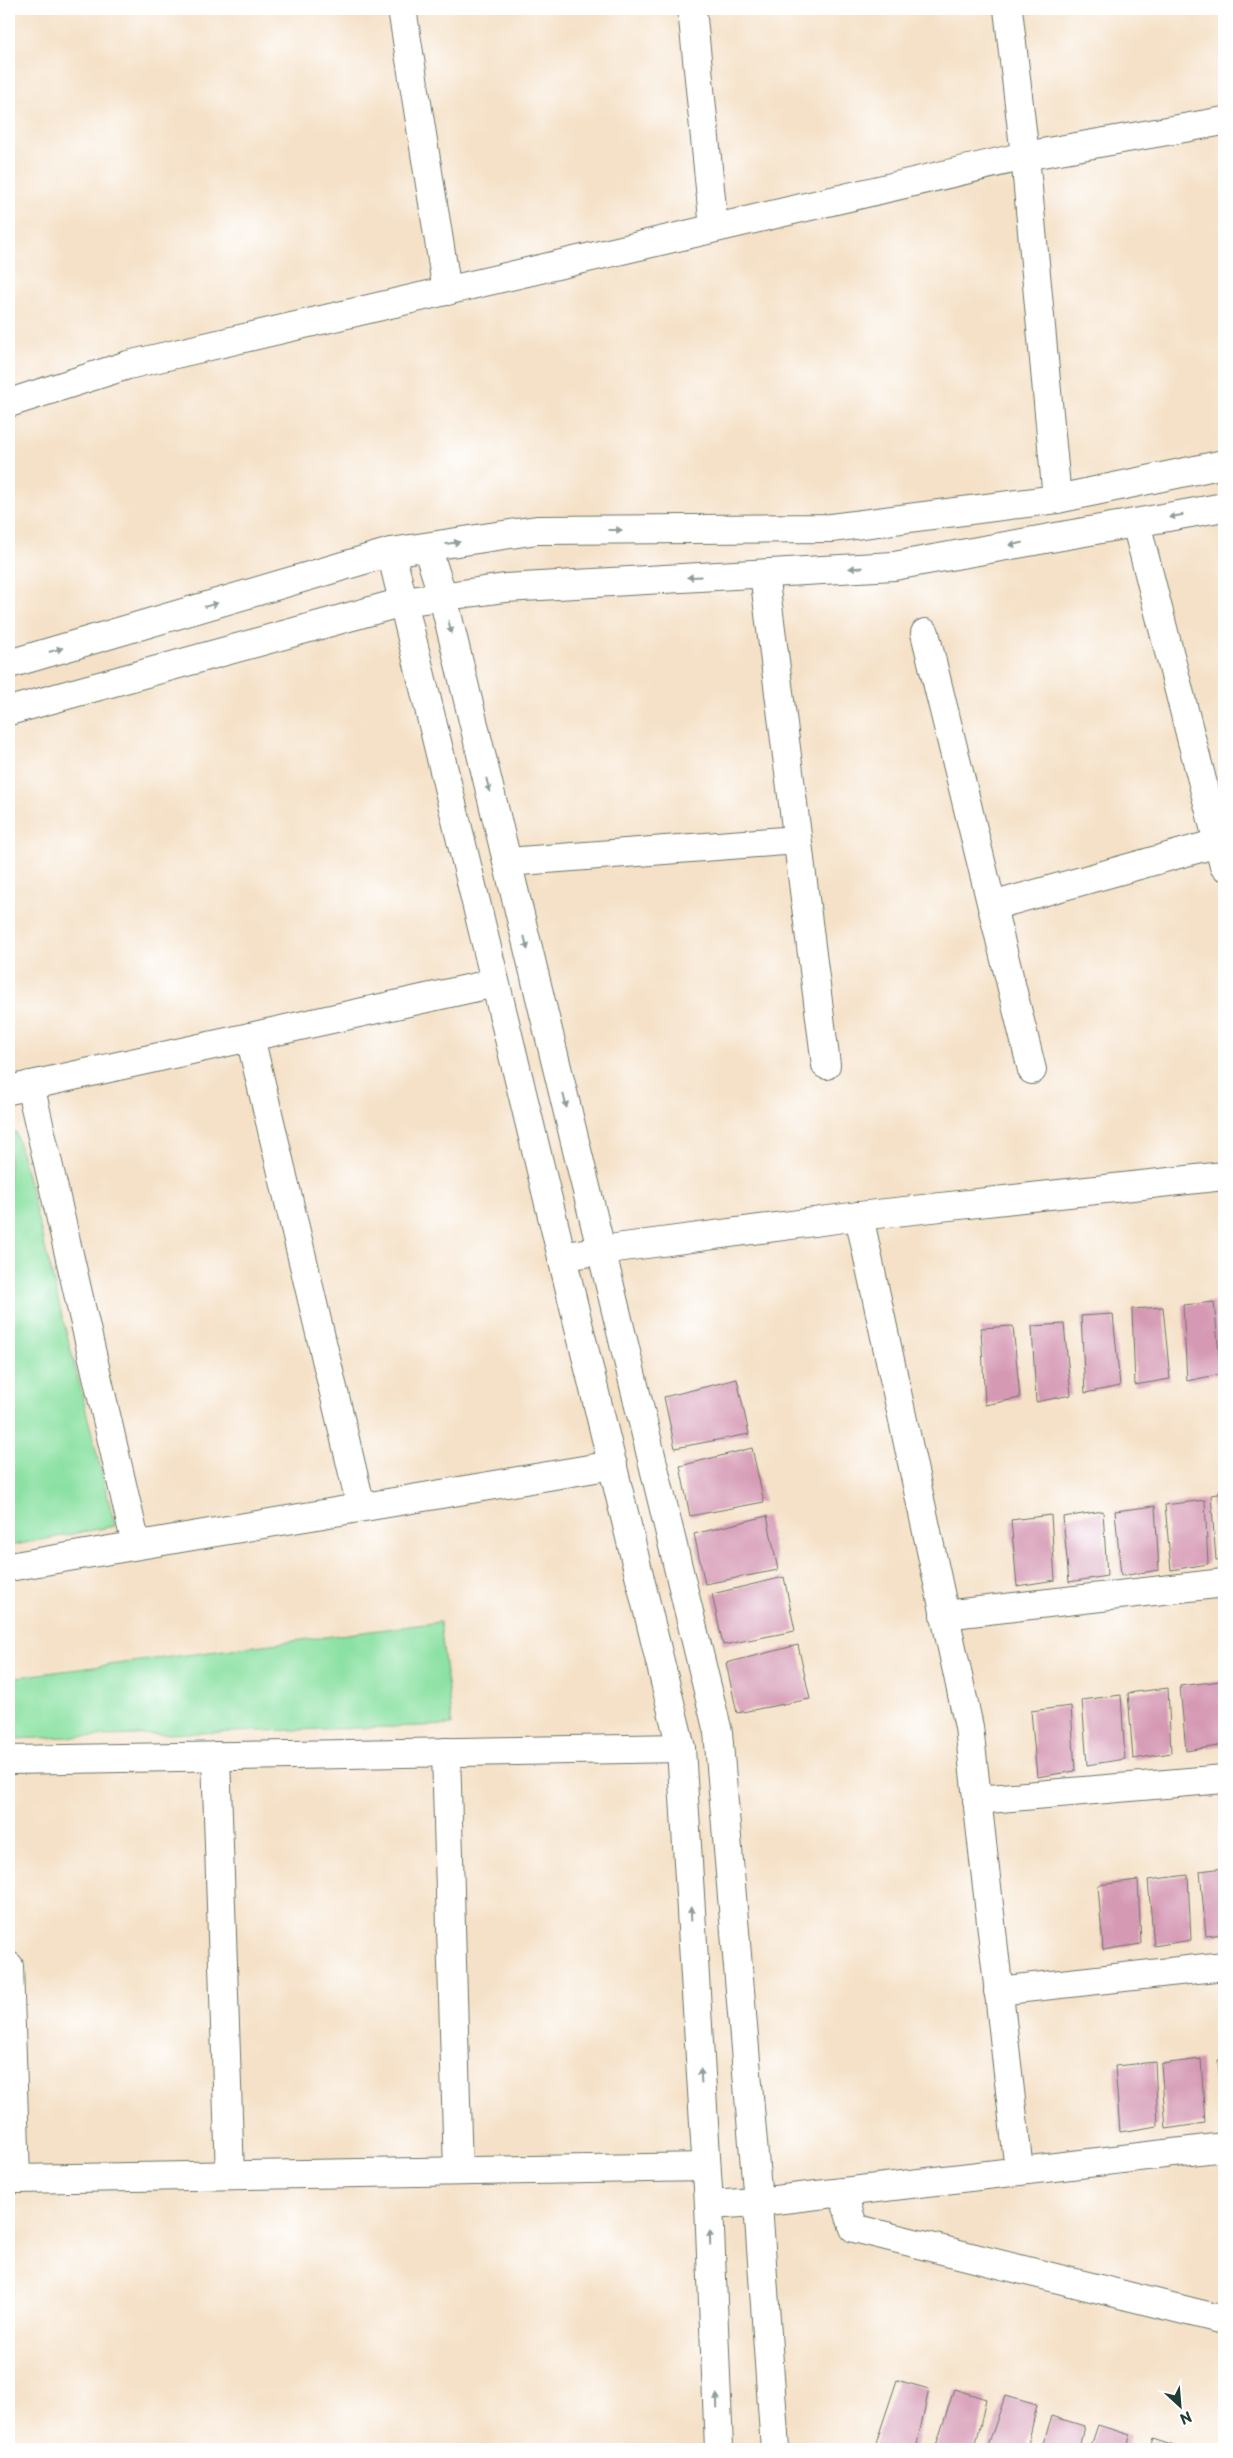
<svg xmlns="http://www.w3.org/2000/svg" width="1233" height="2458" font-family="'Playpen Sans',sans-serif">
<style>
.green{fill:#8be1a3;stroke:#558f6c}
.building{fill:#d599b4}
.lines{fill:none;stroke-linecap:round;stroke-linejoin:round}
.street-casing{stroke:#6a7667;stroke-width:30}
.secondary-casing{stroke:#6a7667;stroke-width:30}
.street{stroke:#fff;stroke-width:28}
.secondary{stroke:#fff;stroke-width:28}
.oneway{fill:#8f9e9a}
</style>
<rect width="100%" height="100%" fill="#fff"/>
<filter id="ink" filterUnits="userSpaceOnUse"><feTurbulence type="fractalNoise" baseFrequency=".02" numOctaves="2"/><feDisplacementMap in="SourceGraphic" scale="10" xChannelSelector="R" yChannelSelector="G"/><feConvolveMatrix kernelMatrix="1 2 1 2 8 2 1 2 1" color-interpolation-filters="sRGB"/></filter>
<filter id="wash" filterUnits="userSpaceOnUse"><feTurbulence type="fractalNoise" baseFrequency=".0096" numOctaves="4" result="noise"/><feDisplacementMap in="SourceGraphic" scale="20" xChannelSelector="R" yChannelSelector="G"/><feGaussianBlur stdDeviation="1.12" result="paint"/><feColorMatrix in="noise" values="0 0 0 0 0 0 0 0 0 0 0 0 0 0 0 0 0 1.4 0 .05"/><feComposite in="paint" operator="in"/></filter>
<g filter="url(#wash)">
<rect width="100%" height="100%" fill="#f5e1c7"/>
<g class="green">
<path d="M16 1132 115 1526 9 1546V1134Z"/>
<path d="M440 1622 452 1725 9 1739V1678Z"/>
</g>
<g id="blocks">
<g class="building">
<path d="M1214 1302 1221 1374 1187 1381 1183 1305Z"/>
<path d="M1163 1307 1170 1379 1135 1385 1132 1309Z"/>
<path d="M1113 1314 1120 1386 1085 1393 1081 1316Z"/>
<path d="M1064 1324 1071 1395 1036 1402 1032 1326Z"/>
<path d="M1013 1326 1020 1398 985 1405 981 1328Z"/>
<path d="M737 1379 749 1434 675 1448 664 1397Z"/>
<path d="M752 1448 764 1502 690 1516 680 1466Z"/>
<path d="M1224 1493V1559L1216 1560 1211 1495Z"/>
<path d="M1205 1500 1208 1564 1171 1570 1165 1505Z"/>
<path d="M1155 1506 1159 1570 1121 1576 1115 1511Z"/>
<path d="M1103 1511 1107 1576 1069 1582 1063 1517Z"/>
<path d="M1051 1515 1055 1580 1017 1586 1011 1520Z"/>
<path d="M767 1516 778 1570 705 1584 694 1534Z"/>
<path d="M784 1577 795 1631 723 1645 712 1594Z"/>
<path d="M798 1645 810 1699 737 1713 726 1663Z"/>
<path d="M1220 1681 1224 1745 1186 1751 1180 1686Z"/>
<path d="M1168 1688 1171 1753 1133 1759 1128 1693Z"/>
<path d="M1121 1695 1125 1759 1087 1765 1082 1700Z"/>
<path d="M1071 1706 1075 1771 1037 1777 1031 1711Z"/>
<path d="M1224 1868V1934L1206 1936 1200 1871Z"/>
<path d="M1188 1875 1191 1940 1154 1946 1148 1880Z"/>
<path d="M1138 1880 1141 1944 1103 1950 1098 1885Z"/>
<path d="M1201 2059 1205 2123 1166 2129 1161 2064Z"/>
<path d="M1224 2059V2120H1223L1218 2060Z"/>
<path d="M1155 2062 1158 2126 1120 2132 1115 2066Z"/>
<path d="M897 2380 929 2389 916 2449H874Z"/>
<path d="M954 2389 986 2399 975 2449H935Z"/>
<path d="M1005 2396 1037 2405 1027 2449H987Z"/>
<path d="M1052 2416 1084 2426 1079 2449H1041Z"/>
<path d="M1098 2425 1130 2435 1127 2449H1090Z"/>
<path d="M1153 2439 1183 2449H1150Z"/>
</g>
</g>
</g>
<g filter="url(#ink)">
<use href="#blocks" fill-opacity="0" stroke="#6a7667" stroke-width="1"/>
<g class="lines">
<defs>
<g id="street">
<path d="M402 9 447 291"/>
<path d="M692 9 714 228"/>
<path d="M1008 9 1025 156 1057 499"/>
<path d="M9 403 128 365 1025 156 1224 121"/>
<path d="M1136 523 1224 866"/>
<path d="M764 574 826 1065"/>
<path d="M925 633 1032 1070"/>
<path d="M507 862 797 840"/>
<path d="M992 906 1218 843"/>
<path d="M250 1037 361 1507"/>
<path d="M30 1085 136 1545"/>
<path d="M9 1090 495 983"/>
<path d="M859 1216 969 1727 1019 2171"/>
<path d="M562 1257 601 1250 859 1216 1224 1176"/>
<path d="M9 1567 613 1465"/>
<path d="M944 1615 1224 1583"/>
<path d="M446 1752 458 2171"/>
<path d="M216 1756 230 2175"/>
<path d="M9 1760 681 1748"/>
<path d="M977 1800 1224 1779"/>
<path d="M9 1966 16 2179 706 2167"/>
<path d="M998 1991 1224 1966"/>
<path d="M842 2192 854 2228 1224 2320"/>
<path d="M709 2205 758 2202 1224 2147"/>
</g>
<g id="secondary">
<path d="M427 547 443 597 718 1732 757 2190 775 2449"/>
<path d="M391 552 681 1748 709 2205 719 2449"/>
<path d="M9 664 391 552 537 530 831 528 1057 499 1224 464"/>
<path d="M9 711 403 602 505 588 894 566 1224 507"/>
</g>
</defs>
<use href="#street" class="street-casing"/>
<use href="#secondary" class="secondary-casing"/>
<use href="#street" class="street"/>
<use href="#secondary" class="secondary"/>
</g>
<defs><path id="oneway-solid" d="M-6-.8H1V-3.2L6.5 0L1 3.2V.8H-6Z" transform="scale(1.25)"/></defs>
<g class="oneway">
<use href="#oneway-solid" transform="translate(1176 516) rotate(170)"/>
<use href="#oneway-solid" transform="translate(615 530)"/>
<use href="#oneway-solid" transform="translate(453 543) rotate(-8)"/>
<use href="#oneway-solid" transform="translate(1016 544) rotate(170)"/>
<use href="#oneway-solid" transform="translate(856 568) rotate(177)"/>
<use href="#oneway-solid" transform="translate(694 577) rotate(177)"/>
<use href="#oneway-solid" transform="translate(211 605) rotate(-16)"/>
<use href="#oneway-solid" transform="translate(450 627) rotate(76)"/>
<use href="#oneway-solid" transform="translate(56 650) rotate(-16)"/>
<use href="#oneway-solid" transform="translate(488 785) rotate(76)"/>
<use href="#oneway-solid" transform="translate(526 943) rotate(76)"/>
<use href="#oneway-solid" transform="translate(565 1101) rotate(76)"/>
<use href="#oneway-solid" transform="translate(691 1914) rotate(-93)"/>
<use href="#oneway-solid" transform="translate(701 2076) rotate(-93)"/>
<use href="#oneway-solid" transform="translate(710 2238) rotate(-92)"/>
<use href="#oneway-solid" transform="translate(717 2401) rotate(-92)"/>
</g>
</g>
<rect width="1233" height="2458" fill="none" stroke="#fff" stroke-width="30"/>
<g transform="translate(1180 2406) rotate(154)" stroke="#ffffff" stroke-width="4" paint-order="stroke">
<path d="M0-4L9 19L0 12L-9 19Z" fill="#1f3d34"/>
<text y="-8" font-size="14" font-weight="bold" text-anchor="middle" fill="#1f3d34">N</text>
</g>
</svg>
